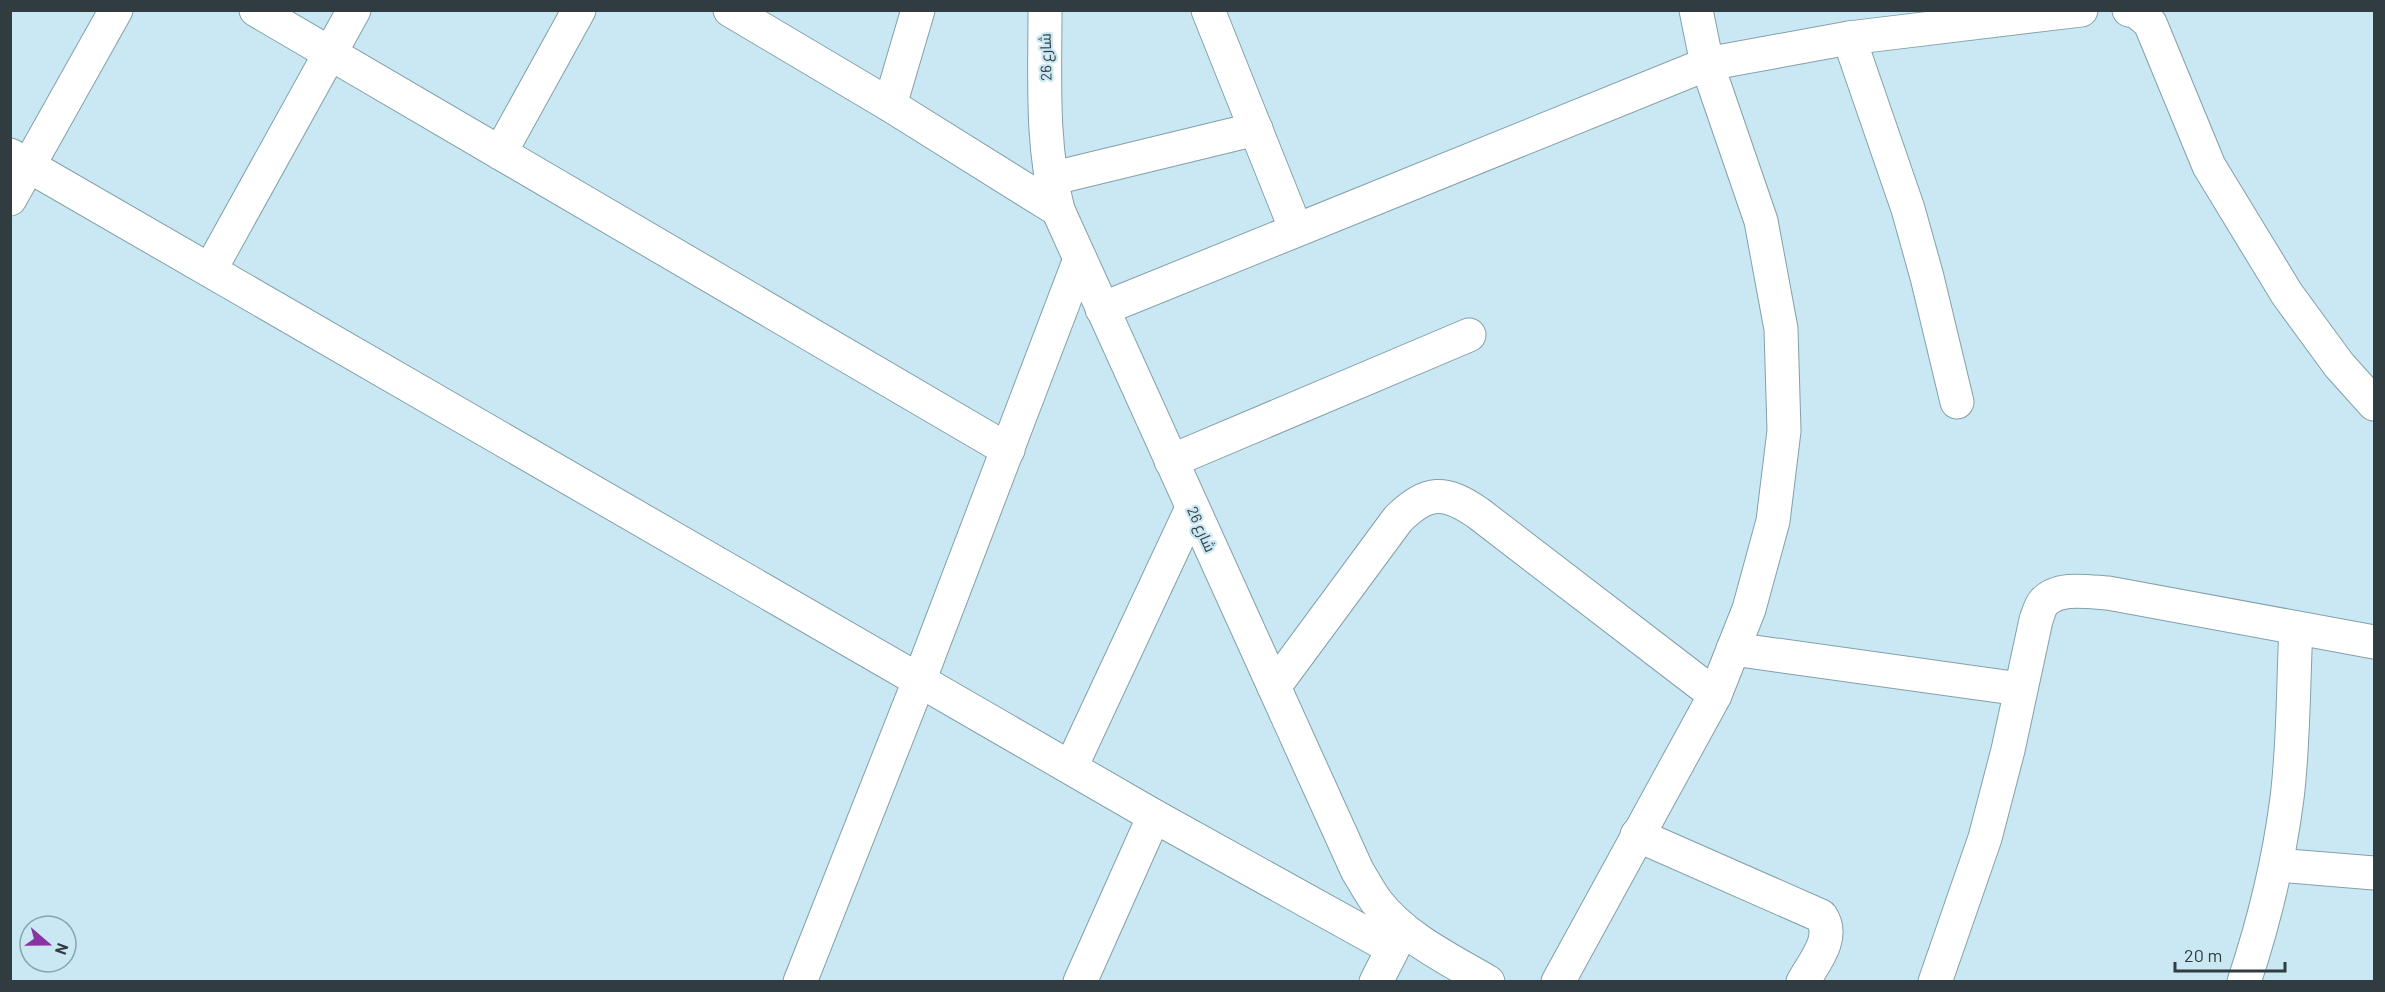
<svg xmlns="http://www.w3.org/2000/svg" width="2385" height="992" font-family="Barlow,Cairo,sans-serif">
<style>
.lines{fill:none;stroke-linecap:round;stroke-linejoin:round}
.minor-casing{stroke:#83a0aa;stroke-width:35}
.minor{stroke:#fff;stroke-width:33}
.labels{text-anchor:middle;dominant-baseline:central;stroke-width:4.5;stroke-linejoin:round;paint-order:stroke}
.street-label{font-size:15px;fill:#303c40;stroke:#c9e8f3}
</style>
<rect width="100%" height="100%" fill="#c9e8f3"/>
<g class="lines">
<defs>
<g id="minor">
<path d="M256 10 1008 450"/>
<path d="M730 10 890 105 1058 210"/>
<path d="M1045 10C1045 77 1041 145 1058 210L1357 870C1363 880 1369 891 1376 901 1404 938 1449 959 1488 982"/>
<path d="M1208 10 1296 230"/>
<path d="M2129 10 2137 12 2150 23 2209 166 2287 294 2339 365 2374 404"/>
<path d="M1849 38 1908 209 1927 277 1957 402"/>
<path d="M890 105 918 10"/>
<path d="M500 153 579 10"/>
<path d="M10 155 1154 816 1392 948"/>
<path d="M1050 179 1256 129"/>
<path d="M10 199 116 10"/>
<path d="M210 270 354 10"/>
<path d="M1102 309 1707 64 1849 38 2081 10"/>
<path d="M1171 461 1469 335"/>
<path d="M1733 649 2020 689"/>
<path d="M1274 687 1398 519C1427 490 1445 490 1478 513L1715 695"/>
<path d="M1071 767 1192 508"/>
<path d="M1637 835 1821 916C1836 938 1814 962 1803 982"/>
<path d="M2277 865 2374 873"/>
<path d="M800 982 919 681 1080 259"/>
<path d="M1080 982 1154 816"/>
<path d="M1376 982 1403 929"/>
<path d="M1558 982 1715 695 1749 609 1773 521 1784 431 1781 329 1761 221 1707 64 1696 10"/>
<path d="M1935 982 1985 838 2008 750 2036 620C2038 615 2040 606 2044 602 2059 586 2089 592 2108 593L2374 642"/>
<path d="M2244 982C2264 922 2279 861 2287 798 2294 742 2293 685 2296 628"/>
</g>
</defs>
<use href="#minor" class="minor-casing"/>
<use href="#minor" class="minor"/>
</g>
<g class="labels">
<g class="street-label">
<text transform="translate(1045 57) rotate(-91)">شارع 26</text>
<text transform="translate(1202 529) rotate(66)">شارع 26</text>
</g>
</g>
<rect width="2385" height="992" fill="none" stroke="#303c40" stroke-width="24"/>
<g transform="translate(48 944) rotate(110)"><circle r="28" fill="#c9e8f3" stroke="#8ca3ab" stroke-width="1.5"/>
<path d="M0-4.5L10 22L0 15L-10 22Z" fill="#8834a2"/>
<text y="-9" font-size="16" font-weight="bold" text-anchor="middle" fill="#303c40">N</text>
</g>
<path d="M2175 962v9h110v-9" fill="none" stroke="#303c40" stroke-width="3"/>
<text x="2184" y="962" font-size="18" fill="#303c40" stroke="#c9e8f3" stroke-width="4.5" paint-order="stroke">20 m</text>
</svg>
